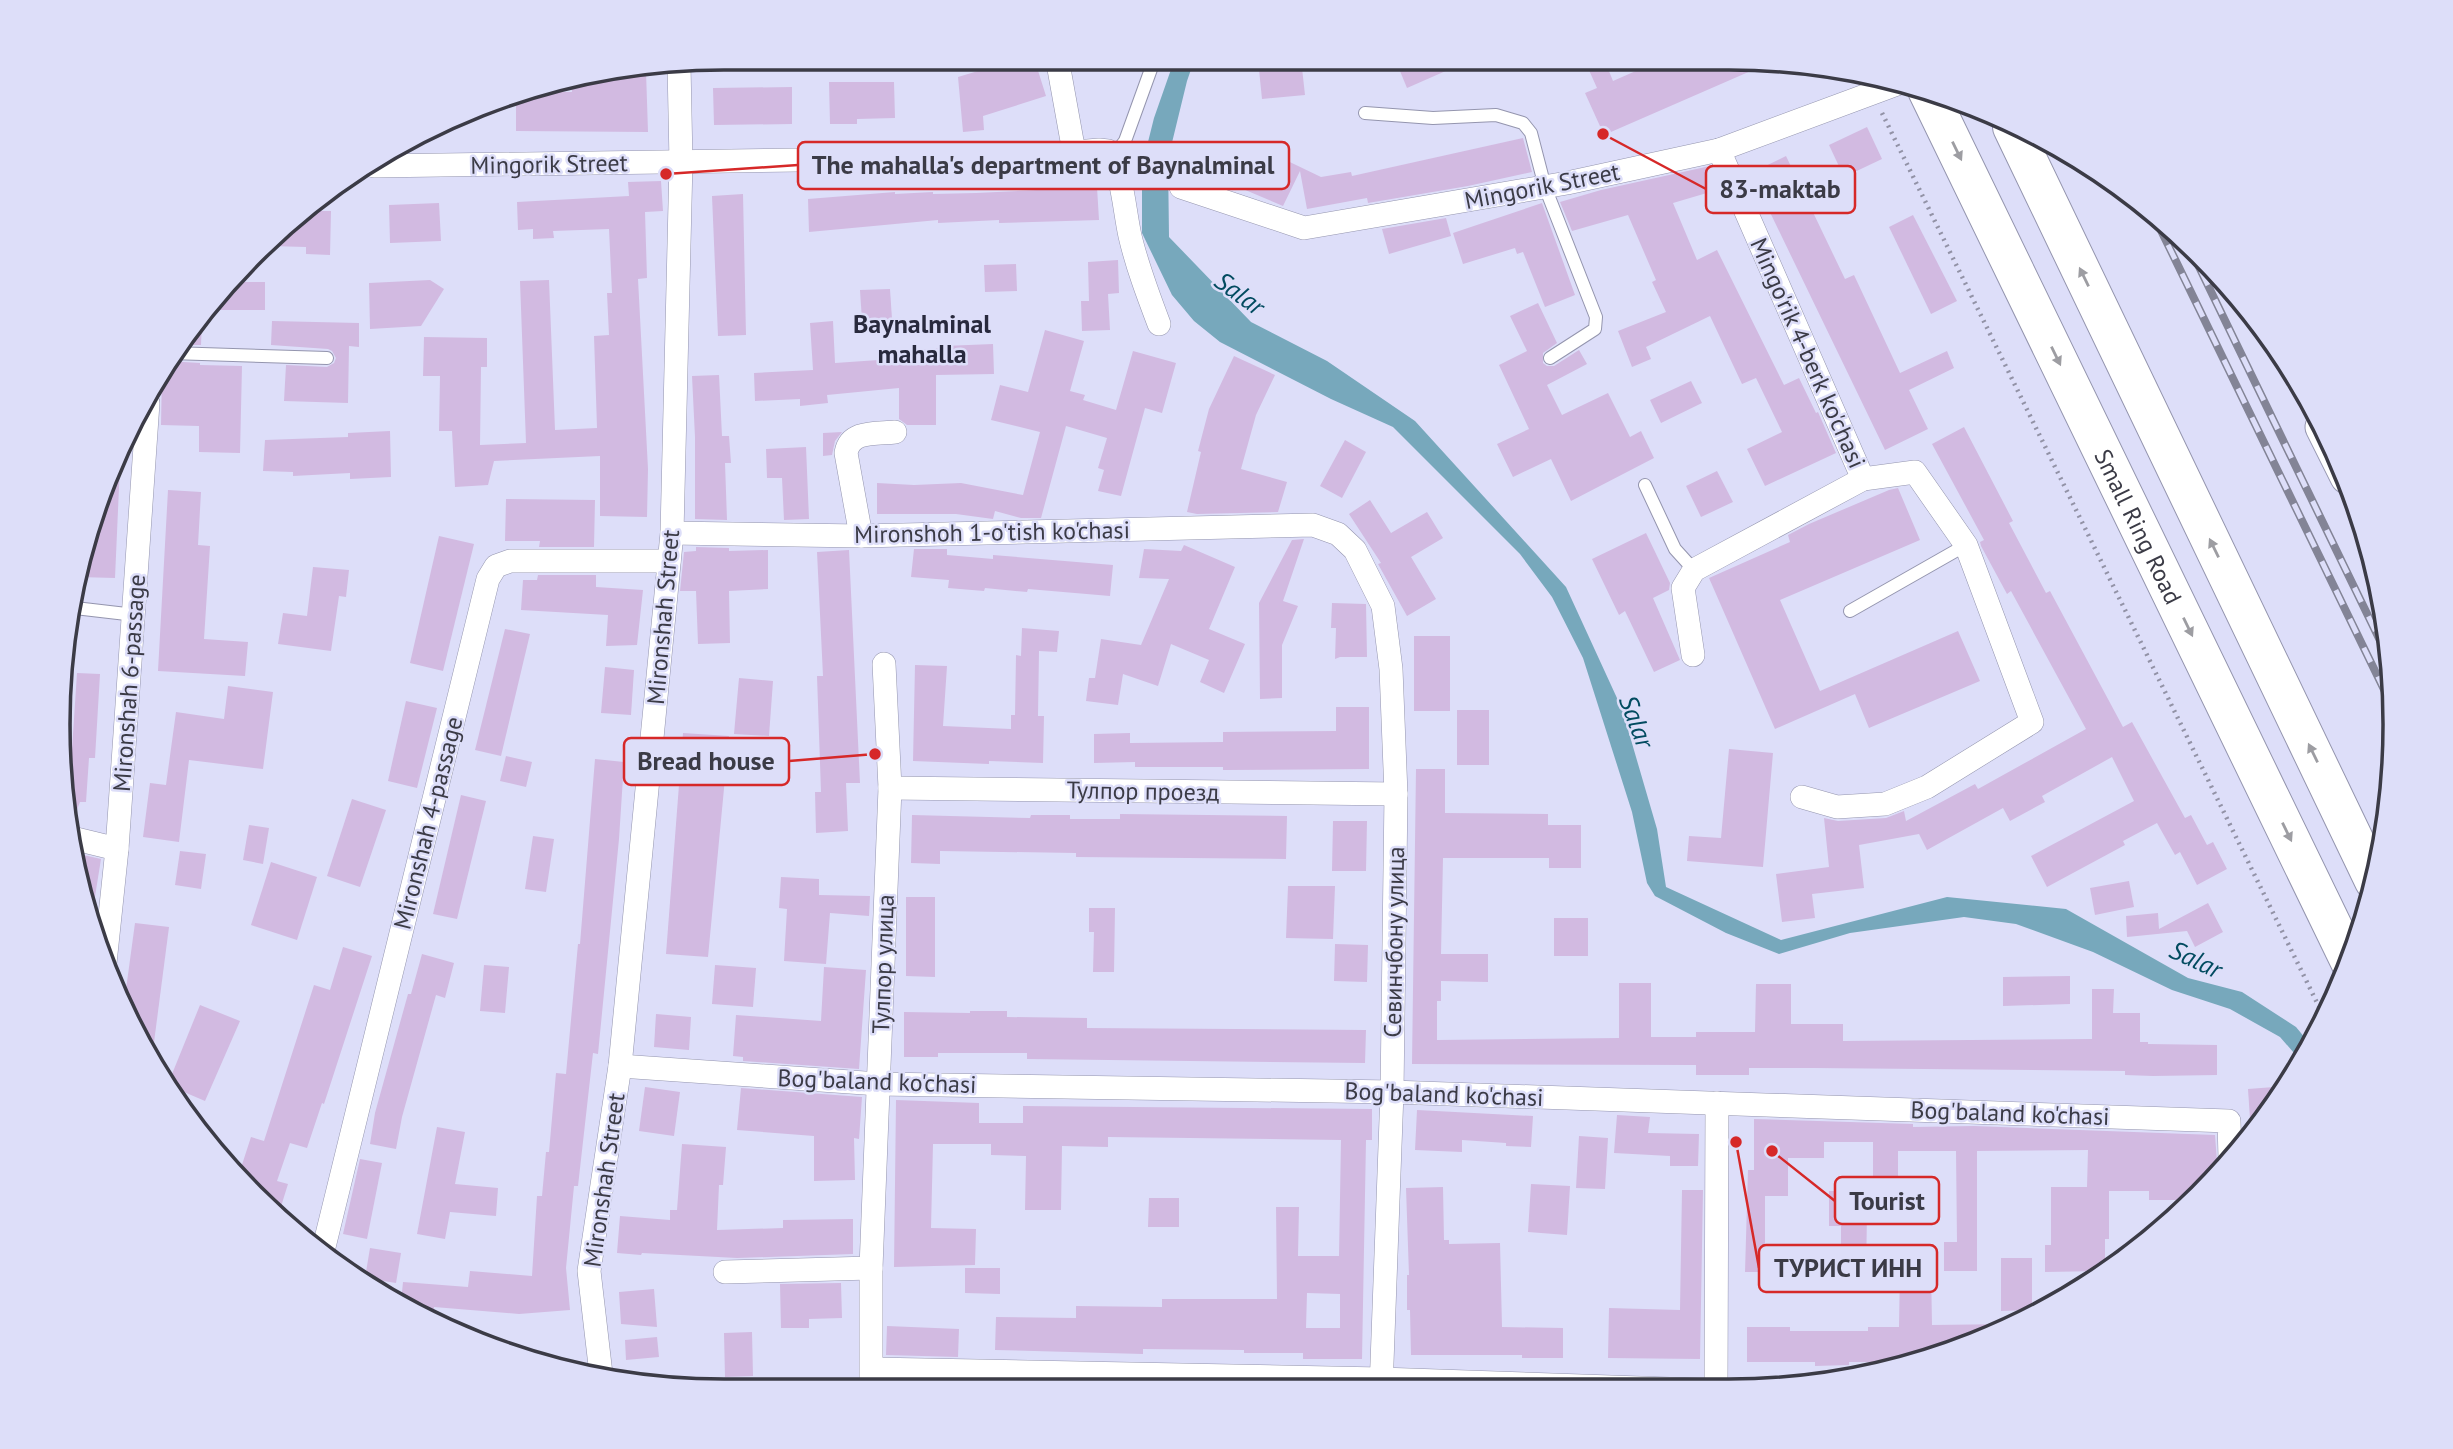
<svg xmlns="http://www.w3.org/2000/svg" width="2453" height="1449" font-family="'PT Sans',sans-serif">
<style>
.water{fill:#77a8bc}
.building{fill:#d2bae1;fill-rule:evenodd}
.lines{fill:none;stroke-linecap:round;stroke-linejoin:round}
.lane-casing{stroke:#9495ae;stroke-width:14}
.street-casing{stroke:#9495ae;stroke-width:24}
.secondary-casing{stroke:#9495ae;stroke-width:35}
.highway-casing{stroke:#9495ae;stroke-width:40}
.path{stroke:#9292a6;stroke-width:4.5;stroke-dasharray:2 5;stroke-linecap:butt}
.lane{stroke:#fff;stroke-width:12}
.street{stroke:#fff;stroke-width:23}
.secondary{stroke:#fff;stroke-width:33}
.highway{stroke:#fff;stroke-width:38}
.rail-casing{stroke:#838496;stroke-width:8}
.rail{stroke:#dddef9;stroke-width:5;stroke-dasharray:16;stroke-linecap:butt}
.oneway{fill:#9d9da2}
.labels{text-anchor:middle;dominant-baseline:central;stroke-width:5;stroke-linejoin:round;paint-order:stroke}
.street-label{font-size:24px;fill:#3b3b46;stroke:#dddef9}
.water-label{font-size:26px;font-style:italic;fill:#024b60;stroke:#dddef9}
.neighbourhood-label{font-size:26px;font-weight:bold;fill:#28293d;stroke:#dddef9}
.rim{fill:none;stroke:#3b3b46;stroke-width:3.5}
.leader{fill:none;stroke:#d62828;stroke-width:2.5}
.callout-dot{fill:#d62828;stroke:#dddef9;stroke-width:2.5}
.callout{fill:#dddef9;stroke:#d62828;stroke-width:2.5}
.callout-label{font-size:26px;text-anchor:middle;font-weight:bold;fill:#3b3b46}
</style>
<rect width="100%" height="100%" fill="#dddef9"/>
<path class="water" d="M1175 58H1195L1187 81 1168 159 1169 237 1251 322 1327 361 1415 421 1566 587 1622 709 1657 829 1666 887 1781 940 1947 897 2066 909 2188 978 2242 992 2296 1027 2310 1044 2301 1061 2280 1037 2230 1009 2172 990 2093 952 2016 924 1964 917 1850 933 1779 954 1726 933 1655 896 1647 883 1632 812 1583 658 1552 597 1520 554 1393 427 1331 399 1220 342 1194 321 1172 295 1142 233V166L1154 118Z"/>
<g class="building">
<path d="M1021 58H1034L1046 96 983 116 984 130 963 132 958 77Z"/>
<path d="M1274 59H1301L1305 95 1262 99 1258 60Z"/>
<path d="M1395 59H1473L1407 88Z"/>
<path d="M1584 59H1604L1613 81 1663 59 1776 60 1604 135 1585 93 1597 88Z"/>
<path d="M646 71 648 132 516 131V92H572L571 83Z"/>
<path d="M829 82H894L895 118 857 119V124H830Z"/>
<path d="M792 87V124L714 125 713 88Z"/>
<path d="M1867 127 1882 159 1844 177 1829 145Z"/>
<path d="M1523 138 1532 172 1468 186 1368 203 1367 198 1307 209 1300 171 1283 206 1231 184 1250 143 1321 177 1351 172 1352 176Z"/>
<path d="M1786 156 1845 279 1854 275 1900 373 1947 351 1954 368 1909 390 1928 429 1885 450 1751 173Z"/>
<path d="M1710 166 1717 190 1673 203 1697 260 1717 250 1784 385 1799 378 1816 413 1818 412 1836 453 1765 486 1747 449 1782 432 1756 378 1742 384 1710 316 1646 347 1651 359 1632 367 1618 331 1666 312 1652 282 1656 280 1628 215 1572 231 1560 202 1601 190Z"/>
<path d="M661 181 663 211 645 212 647 278 638 279 648 469 647 517 600 516V456L494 461 488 485 455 487 452 431H439L440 376H423L424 337 487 338V367H481L480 445 526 443 520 281 549 280 555 430 597 428 594 336 609 335 607 293H612L609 229 553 231 554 238 533 239V229L518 230 517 202 629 196 628 182Z"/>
<path d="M1097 187 1099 220 999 223V220L938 223V220L809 232 808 199 895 192V194L933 192V194L976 193Z"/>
<path d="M743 194 746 335 718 336 712 196Z"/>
<path d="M439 203 441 241 390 243 389 205Z"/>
<path d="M1542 203 1575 295 1545 307 1523 252 1517 254 1515 248 1463 264 1453 233Z"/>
<path d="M304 211H331L330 255 306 254V247L271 246Z"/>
<path d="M1913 215 1957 301 1931 314 1889 227Z"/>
<path d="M1446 218 1451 236 1389 254 1382 229Z"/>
<path d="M1118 260 1119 293 1108 294 1110 330 1082 331 1081 301H1089L1088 262Z"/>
<path d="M1016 264 1017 291 985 292 984 265Z"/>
<path d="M430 280 444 289 421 326 370 329 369 283Z"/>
<path d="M238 282H265V310H212Z"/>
<path d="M890 289 892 319 862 321 860 290Z"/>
<path d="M1538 303 1557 343 1543 353V363L1547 366H1554L1579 350 1587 364 1547 385 1562 415 1608 393 1630 437 1641 431 1654 458 1571 501 1551 459 1513 477 1497 444 1529 429 1499 365 1527 351 1510 316Z"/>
<path d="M202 320 201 345H179L194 329Z"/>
<path d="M272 321 359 323V347L349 346 348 403 284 401 286 365 327 367 334 363 336 358 332 351 328 349 271 345Z"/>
<path d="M833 321 835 363 893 359 892 351 944 348V346L993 344 994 374 936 375V425H907L899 419V388L827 395 828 403 800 406V399L755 401 754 373 813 370 810 323Z"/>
<path d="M1045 330 1084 341 1070 391 1085 395 1083 400 1116 410 1133 351 1176 363 1162 413 1145 408 1121 496 1098 491 1104 470 1098 468 1107 438 1066 426 1041 518H1021L995 511 993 519 956 514H877V483L914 485 961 483 1023 495 1040 432 991 420 1000 385 1028 392Z"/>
<path d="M1234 356 1275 375 1256 415 1241 469 1287 482 1278 512 1197 514 1187 512 1201 452 1198 451 1209 409Z"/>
<path d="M167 361 200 363V365L242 366 240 453 199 452V426L161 425 162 372Z"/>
<path d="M719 375 722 436H729L731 463H725L727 520 695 519V437L692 376Z"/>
<path d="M1691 381 1702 403 1661 423 1650 400Z"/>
<path d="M1964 427 2013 521 2009 523 2046 593 2050 591 2123 727 2132 722 2185 818 2191 815 2207 845 2213 842 2227 869 2197 885 2180 852 2175 855 2157 823 2123 841 2125 845 2047 887 2031 856 2134 801 2112 757 2042 796 2045 802 2010 821 2003 808 1927 850 1919 834 1859 845 1864 888 1812 894 1815 918 1782 922 1776 874 1829 867 1824 818 1838 821 1886 818 1904 811 1906 821 1975 784 1978 789 2086 729 2011 591 2007 594 1981 546 1980 542 1984 540 1932 444Z"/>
<path d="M390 431 391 477 350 479V473L293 476V472L263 471 265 440 348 437V433Z"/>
<path d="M842 432 835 441 832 455 823 456V433Z"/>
<path d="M1345 440 1366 452 1342 498 1320 486Z"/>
<path d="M806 447 809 519 784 520 782 478H767L766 449Z"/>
<path d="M120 465 115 578 78 577 81 552Z"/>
<path d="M1717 471 1733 502 1701 517 1686 486Z"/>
<path d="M1898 488 1920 540 1780 600 1820 691 1958 631 1980 681 1869 728 1855 694 1775 729 1709 578 1790 542 1788 535 1809 524 1889 490Z"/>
<path d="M168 490 201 492 198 545 210 546 204 639 248 642 245 676 158 671Z"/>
<path d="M506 499 595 500 594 547H539L540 541H505Z"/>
<path d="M1370 500 1391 533 1427 512 1443 538 1411 557 1436 599 1407 616 1378 564 1381 563 1349 514Z"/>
<path d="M1646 533 1670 583 1669 590 1653 598 1680 660 1654 672 1625 611 1619 615 1592 559Z"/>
<path d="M439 536 474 544 443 671 410 663Z"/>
<path d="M1304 539 1283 601 1298 606 1282 645V698L1260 699 1259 603 1292 540Z"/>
<path d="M1184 545 1235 567 1209 629 1245 644 1224 693 1200 682 1209 660 1171 644 1158 686 1123 674 1118 705 1086 701 1089 678H1095L1101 639 1141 645 1169 579 1139 578 1144 549 1181 551Z"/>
<path d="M696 547 729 548V551L768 550V589L729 591 730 643 698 644 696 591H680L684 552 696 551Z"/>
<path d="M914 549H947V555L993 559V555L1113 565 1110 596 1028 589 1027 592 985 588 984 591 948 588 949 580 911 577Z"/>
<path d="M849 550 860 783H846L848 831 816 833 815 792H821L817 676H823L817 552Z"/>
<path d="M313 567 349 570 346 597 339 596 331 651 278 644 283 613 307 616Z"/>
<path d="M538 575H596V587L643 590 637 645 606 646 608 615 521 610 523 580H537Z"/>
<path d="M1332 603 1366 604 1367 657H1340L1335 659 1336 628H1331Z"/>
<path d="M1022 628 1059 631 1057 652 1039 651 1038 716H1044L1043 763 989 761V764L913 761 915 665 947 666 943 726 1011 729V715H1015L1016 655 1021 656Z"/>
<path d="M505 629 530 634 501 756 475 750Z"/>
<rect x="1414" y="636" width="36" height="75"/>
<path d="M605 667 634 670 631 715 601 713Z"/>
<path d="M77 673 100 674 95 758H89L86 802H80L72 822 62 779 70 780Z"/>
<path d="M739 678 773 681 769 736 734 734Z"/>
<path d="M228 686 273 692 263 769 189 760 179 842 143 837 150 783 166 785 176 712 224 719Z"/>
<path d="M406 701 437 708 417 788 388 781Z"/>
<path d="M1336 707H1369V769L1223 770V767H1135V762L1094 763V734L1130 733V743L1223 742V732L1336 731Z"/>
<rect x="1457" y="710" width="32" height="55"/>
<path d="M683 733 729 736 708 957 666 954Z"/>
<path d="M1729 749 1773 753 1763 867 1687 861 1689 836 1721 838Z"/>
<path d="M506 756 532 762 526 787 500 781Z"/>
<path d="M595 759 624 762 619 839 598 1054 593 1053 578 1186H574L566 1268 570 1310 519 1314 434 1307 433 1318 401 1302 403 1282 468 1287 470 1271 532 1276 537 1196H542L546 1152H549L556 1073 566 1074 578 944H580Z"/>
<path d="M1416 769H1445V813L1548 814V825H1581V868H1549V858H1443L1441 954H1488V982L1441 981V1001H1437V1040L1619 1038V983H1651V1037H1696V1032H1755L1756 984H1791V1024H1843V1041L2092 1039V989H2114L2113 1013H2140V1042H2148V1044L2217 1045V1075L2153 1076 2125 1075V1071L1814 1068H1749V1075H1696V1065L1412 1064Z"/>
<path d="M461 795 486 801 457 919 433 914Z"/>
<path d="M352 799 386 810 360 887 327 876Z"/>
<path d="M1120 814 1287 816 1286 859 1076 857V853L940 851V864L911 863 912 815 1030 818 1031 815H1070V819H1120Z"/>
<path d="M1333 821H1367L1366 871H1332Z"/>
<path d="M249 825 269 828 263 864 243 860Z"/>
<path d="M533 836 554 839 546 892 525 889Z"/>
<path d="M180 851 206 854 201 889 175 885Z"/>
<path d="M79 854 101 859 93 909H92Z"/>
<path d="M271 862 317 877 297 940 251 925Z"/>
<path d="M781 877 819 879V895L870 896 869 916 830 913 826 964 784 961 787 909 779 908Z"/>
<path d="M2129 881 2134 907 2095 915 2090 888Z"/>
<path d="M1288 886H1335L1333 939 1286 938Z"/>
<path d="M906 897H935V977L906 976Z"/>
<path d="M2208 903 2223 932 2195 947 2187 931 2127 937 2126 916 2158 913 2159 929Z"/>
<path d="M1089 908H1115L1114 972H1093L1094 932H1089Z"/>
<rect x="1554" y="918" width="34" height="38"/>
<path d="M135 923 169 927 153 1050 124 1004Z"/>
<path d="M1335 944 1368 945 1367 982 1334 981Z"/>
<path d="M343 947 372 956 324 1104 322 1103 307 1148 290 1143 277 1181 288 1184 279 1213 238 1177 251 1137 264 1141 314 985 330 990Z"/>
<path d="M422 954 454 963 445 998 436 995 402 1117 396 1149 370 1144 375 1113 408 994H411Z"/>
<path d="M484 965 509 967 505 1013 480 1011Z"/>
<path d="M715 965 756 968 753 1007 712 1004Z"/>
<path d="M824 967 866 970 859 1069 743 1061V1057L733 1056 736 1015 821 1021Z"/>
<path d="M2070 976V1004L2003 1006V977Z"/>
<path d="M200 1005 240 1021 205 1101 177 1089 170 1079Z"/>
<path d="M970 1011H1007V1017L1087 1018V1028L1366 1030 1365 1063 1027 1059V1053H938V1057H904V1012L970 1013Z"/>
<path d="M656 1014 691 1017 689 1050 654 1047Z"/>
<path d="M2287 1086 2264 1118 2250 1119 2248 1089Z"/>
<path d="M645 1087 680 1092 674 1136 639 1131Z"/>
<path d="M741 1088 862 1097 859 1139 854 1138 855 1180 814 1181V1136L737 1130Z"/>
<path d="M896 1100 979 1103V1123H1023V1106L1372 1109V1140H1366L1362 1359H1303V1353H1244V1350L1143 1349V1354L995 1350 996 1317 1076 1318V1306L1162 1307V1299H1277L1276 1207H1299L1298 1256H1339L1341 1140 1108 1137V1147L1062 1146 1061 1210H1025L1026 1156 991 1155V1144H933L931 1228 976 1229 975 1265 894 1267ZM1307 1293 1340 1294V1328H1306Z"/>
<path d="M1417 1110 1533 1116 1531 1147 1506 1146V1143L1462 1140V1152L1415 1150Z"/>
<path d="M1617 1115 1650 1117 1648 1133 1699 1134 1698 1166H1670V1156L1614 1153Z"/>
<path d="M1754 1119 1913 1124V1127L1974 1126 2215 1135 2218 1174 2195 1200H2149V1191H2109V1239H2105V1269L2102 1271 2045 1272V1245H2051V1187H2087L2088 1150 1977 1151V1271H1944V1242H1957L1956 1151H1898V1208L1867 1209 1866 1282H1841V1226H1829V1191H1873V1142H1824V1158H1788V1196H1765V1246H1769V1272H1745L1748 1170H1754Z"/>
<path d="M437 1127 465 1132 455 1184 498 1188 496 1216 450 1212 445 1239 417 1234Z"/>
<path d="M1579 1136 1608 1138 1605 1189 1576 1188Z"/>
<path d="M682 1144 726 1147 723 1185H719L717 1230 783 1228V1220L853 1219V1254L737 1258 642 1253 641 1255 617 1253 620 1216 670 1220V1210H677Z"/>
<path d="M360 1159 382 1163 367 1239 343 1234Z"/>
<path d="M1531 1184 1570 1186 1567 1235 1528 1232Z"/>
<path d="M1443 1187 1444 1240H1449V1244L1500 1243 1502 1327 1563 1328V1358H1522V1355H1411L1410 1310H1407V1275H1409L1406 1188Z"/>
<path d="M1682 1190H1703L1700 1359 1608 1358 1609 1308 1680 1310Z"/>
<path d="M1149 1198H1179V1227H1148Z"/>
<path d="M370 1248 401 1253 396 1283 365 1278Z"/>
<path d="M2001 1258H2032V1310L2001 1311Z"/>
<path d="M965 1268H1000V1294L965 1293Z"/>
<path d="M1900 1268H1931L1932 1325 2013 1324 1942 1356 1910 1362H1849V1365L1815 1366V1362H1747V1327H1790V1331H1868V1327H1899Z"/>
<path d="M841 1283 842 1318 809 1319V1328H781L780 1284Z"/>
<path d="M654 1289 657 1327 621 1324 619 1292Z"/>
<path d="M887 1326 959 1329 958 1357 886 1355Z"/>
<path d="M752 1332 753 1376 725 1377 724 1333Z"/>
<path d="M657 1337 659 1357 626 1360 625 1340Z"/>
</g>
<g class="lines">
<defs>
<g id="lane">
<path d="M1365 113 1433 118 1496 115 1523 123 1531 133 1545 187 1596 317 1595 329 1550 358"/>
<path d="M1112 158 1125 141 1155 58"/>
<path d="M171 353 327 358"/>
<path d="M1645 485 1675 549 1694 570"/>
<path d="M75 608 135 615"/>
<path d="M1850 611 1966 545"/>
<path d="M64 752 65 713"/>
</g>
<g id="street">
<path d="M1057 58 1074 152"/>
<path d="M1719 150 1863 479"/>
<path d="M374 166 1019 157 1099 150 1108 151C1123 174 1124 209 1130 236 1137 266 1148 295 1159 324"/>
<path d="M1181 187 1304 228 1567 183 1719 150 1897 84"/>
<path d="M672 533 861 536 1313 525 1338 534 1355 550 1383 606 1391 669 1396 794 1392 1092 1381 1390"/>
<path d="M861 536 846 453C850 430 876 434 895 432"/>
<path d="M1693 655 1683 588 1694 570 1863 479 1915 472 1966 545 2032 722 1927 787 1885 804 1837 807 1802 797"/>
<path d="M890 788 1396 794"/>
<path d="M76 839 117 849"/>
<path d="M105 963 117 849 148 403"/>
<path d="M620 1066 879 1084 1392 1092 2229 1121 2230 1159"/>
<path d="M323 1251 488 579 496 566 510 561H669"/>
<path d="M725 1272 871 1268"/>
<path d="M872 1369 1381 1379 1699 1390"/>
<path d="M601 1374 589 1271 620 1066 672 533 681 162 679 65"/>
<path d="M871 1390V1268L890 788 884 664"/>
<path d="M1716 1390 1717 1103"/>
</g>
<path id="secondary" d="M2322 427 2347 477"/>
<g id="highway">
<path id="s1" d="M1927 90 2350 962"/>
<path d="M2012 127 2374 881"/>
</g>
</defs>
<use href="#lane" class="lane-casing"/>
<use href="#street" class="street-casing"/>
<use href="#secondary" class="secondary-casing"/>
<use href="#highway" class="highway-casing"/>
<path class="path" d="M1882 113 2324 1017"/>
<use href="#lane" class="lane"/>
<use href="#street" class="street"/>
<use href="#secondary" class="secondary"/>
<use href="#highway" class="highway"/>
<defs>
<g id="rail">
<path d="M2154 216 2394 710"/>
<path d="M2187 242 2389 659"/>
</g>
</defs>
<use href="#rail" class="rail-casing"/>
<use href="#rail" class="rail"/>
</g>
<defs><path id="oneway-solid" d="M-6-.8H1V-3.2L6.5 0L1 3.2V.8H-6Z" transform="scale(1.75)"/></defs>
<g class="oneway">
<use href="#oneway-solid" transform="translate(1957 151) rotate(64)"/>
<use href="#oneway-solid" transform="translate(2084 277) rotate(-116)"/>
<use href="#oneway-solid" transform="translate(2056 356) rotate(64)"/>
<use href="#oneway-solid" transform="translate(2214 548) rotate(-116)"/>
<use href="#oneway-solid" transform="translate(2188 627) rotate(64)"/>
<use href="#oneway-solid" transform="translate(2313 753) rotate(-116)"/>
<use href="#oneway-solid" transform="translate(2287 832) rotate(64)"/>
</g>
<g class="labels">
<g class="street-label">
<text transform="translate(549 164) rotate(-1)">Mingorik Street</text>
<text transform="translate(1542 186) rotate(-11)">Mingorik Street</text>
<text transform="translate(1808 353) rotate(66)">Mingo'rik 4-berk ko'chasi</text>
<text stroke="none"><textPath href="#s1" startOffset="485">Small Ring Road</textPath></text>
<text transform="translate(992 532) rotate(-1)">Mironshoh 1-o'tish ko'chasi</text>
<text transform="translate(663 617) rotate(-85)">Mironshah Street</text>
<text transform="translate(129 683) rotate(-86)">Mironshah 6-passage</text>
<text transform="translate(1143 791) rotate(1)">Тулпор проезд</text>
<text transform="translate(428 823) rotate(-76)">Mironshah 4-passage</text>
<text transform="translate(1394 942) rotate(-89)">Севинчбону улица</text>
<text transform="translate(883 964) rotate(-88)">Тулпор улица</text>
<text transform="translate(877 1081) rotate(2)">Bog'baland ko'chasi</text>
<text transform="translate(1444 1094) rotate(2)">Bog'baland ko'chasi</text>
<text transform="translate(2010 1113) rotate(2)">Bog'baland ko'chasi</text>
<text transform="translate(604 1180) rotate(-82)">Mironshah Street</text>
</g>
<g class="water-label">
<text transform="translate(1240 293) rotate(36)">Salar</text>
<text transform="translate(1637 721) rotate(69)">Salar</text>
<text transform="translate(2196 959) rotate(25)">Salar</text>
</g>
<g class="neighbourhood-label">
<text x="922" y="323">Baynalminal<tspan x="922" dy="30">mahalla</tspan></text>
</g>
</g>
<path d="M0 0H2453V1449H0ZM724 70H1729A654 654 0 0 1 2383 724V725A654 654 0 0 1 1729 1379H724A654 654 0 0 1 70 725V724A654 654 0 0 1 724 70Z" fill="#dddef9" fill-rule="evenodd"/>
<path class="rim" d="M724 70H1729A654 654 0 0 1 2383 724V725A654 654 0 0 1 1729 1379H724A654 654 0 0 1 70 725V724A654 654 0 0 1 724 70Z"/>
<path class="leader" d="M666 174L798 165M1603 134L1706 189M875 754L789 761M1772 1151L1835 1201M1736 1142L1759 1268"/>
<g class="callout-dot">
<circle cx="666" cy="174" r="7"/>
<circle cx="1603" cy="134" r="7"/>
<circle cx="875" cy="754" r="7"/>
<circle cx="1772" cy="1151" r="7"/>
<circle cx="1736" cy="1142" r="7"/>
</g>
<g class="callout">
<rect x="798" y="142" width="491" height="47" rx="7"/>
<rect x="1706" y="166" width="149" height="47" rx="7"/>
<rect x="624" y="738" width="165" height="47" rx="7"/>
<rect x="1835" y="1177" width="104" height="47" rx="7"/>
<rect x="1759" y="1245" width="178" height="47" rx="7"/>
</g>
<g class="callout-label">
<text x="1043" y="174">The mahalla's department of Baynalminal</text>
<text x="1780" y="198">83-maktab</text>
<text x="706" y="770">Bread house</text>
<text x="1887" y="1210">Tourist</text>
<text x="1848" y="1277">ТУРИСТ ИНН</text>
</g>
</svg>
